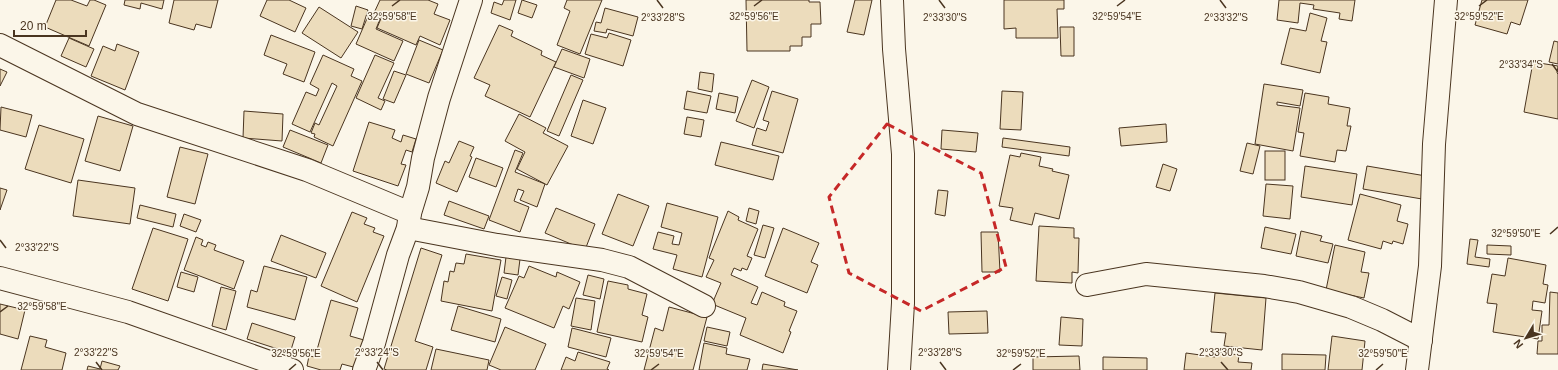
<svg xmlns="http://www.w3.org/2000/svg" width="1558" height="370" font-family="Helvetica,sans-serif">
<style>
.building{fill:#ecdcbc;stroke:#4a3520}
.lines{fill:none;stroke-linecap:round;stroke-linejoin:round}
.street-casing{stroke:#4a3520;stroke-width:24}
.street{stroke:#fbf6e9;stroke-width:22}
.marked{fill:none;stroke:#c62828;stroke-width:3;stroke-dasharray:8 5;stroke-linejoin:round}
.ticks{fill:none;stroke:#4a3520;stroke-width:1.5}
.ticks-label{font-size:10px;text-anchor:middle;fill:#4a3520;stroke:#fbf6e9;stroke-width:3;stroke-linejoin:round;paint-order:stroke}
</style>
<rect width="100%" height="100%" fill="#fbf6e9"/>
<g class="building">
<path d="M56 0H71L87 6 90 0H94L106 5 89 46 45 27Z"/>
<path d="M125 0H164L162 9 141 3 140 9 124 5Z"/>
<path d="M174 0H218L211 28 196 24 194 30 169 23Z"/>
<path d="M267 0H289L306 8 295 32 260 16Z"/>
<path d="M380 0H428L438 4 434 14 450 20 440 45 420 36 416 45 377 28 382 16 374 13Z"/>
<path d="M504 0H516L510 20 491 13 494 2 502 5Z"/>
<path d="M522 0 537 5 532 18 518 13Z"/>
<path d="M567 0H602L580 54 557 45 570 11 564 8Z"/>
<path d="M746 0H809V2H820L821 24H811V37H802V46H790V51H747Z"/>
<path d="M855 0H872L864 35 847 32Z"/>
<path d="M1004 0H1064V9H1057L1058 38H1016V28L1004 29Z"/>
<path d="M1279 0H1355L1352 21 1339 19 1340 13 1313 9 1314 5 1300 3 1298 23 1277 20Z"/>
<path d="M1482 0H1528L1520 25 1511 22 1507 34 1475 25Z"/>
<path d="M356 6 368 10 362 29 351 26Z"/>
<path d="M319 7 358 32 341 58 302 33Z"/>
<path d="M605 8 638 17 633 36 607 29 606 33 594 31 596 22 601 23Z"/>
<path d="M1310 13 1327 18 1321 41 1327 42 1320 73 1281 64 1290 28 1306 31Z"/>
<path d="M369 14 380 19 376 29 403 41 394 61 356 44Z"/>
<path d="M499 25 513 31 511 36 542 51 541 55 556 62 530 117 485 96 490 85 474 78Z"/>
<path d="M1060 27H1074V56H1061Z"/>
<path d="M609 33 631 40 623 66 585 54 591 34 607 38Z"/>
<path d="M271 35 315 52 304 82 283 74 287 64 264 55Z"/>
<path d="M69 38 94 49 86 67 61 56Z"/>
<path d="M419 40 443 50 429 83 406 74Z"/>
<path d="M1554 41 1558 42V64L1549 62Z"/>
<path d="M117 44 139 52 125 90 91 76 103 46 115 51Z"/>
<path d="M562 49 590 59 584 78 554 67Z"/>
<path d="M323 55 354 69 351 76 362 81 333 146 314 137 315 134 311 133 315 123 319 125 337 86 332 83 310 132 292 124 306 92 316 96 319 89 310 84Z"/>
<path d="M375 55 394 63 378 98 385 101 381 110 356 98Z"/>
<path d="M1533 62 1558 66 1557 73 1558 74V119L1524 112Z"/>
<path d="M0 69 7 72 0 86Z"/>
<path d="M394 71 406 75 394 103 383 99Z"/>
<path d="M700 72 714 74 712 92 698 89Z"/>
<path d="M571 75 583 80 559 136 547 131Z"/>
<path d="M752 80 769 87 754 128 736 121Z"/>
<path d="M1264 84 1303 90 1300 106 1277 102V105L1300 108 1293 151 1255 144Z"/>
<path d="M687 91 711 96 707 113 684 109Z"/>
<path d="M772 91 798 99 783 153 752 145 757 128 766 131 769 122 763 120Z"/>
<path d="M1002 91 1023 92 1021 130 1000 129Z"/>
<path d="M719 93 738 97 735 113 716 109Z"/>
<path d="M1305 93 1329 97 1328 104 1350 108 1347 126H1351L1346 151 1337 150 1335 162 1300 156 1304 133 1298 132Z"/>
<path d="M583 100 606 108 593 144 571 136Z"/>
<path d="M1 107 32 115 26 137 0 130Z"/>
<path d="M244 111 283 114 282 141 243 138Z"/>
<path d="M519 114 546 128 543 133 568 146 547 185 517 169 525 152 505 141Z"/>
<path d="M98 116 133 126 120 171 85 161Z"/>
<path d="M687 117 704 120 701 137 684 134Z"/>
<path d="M369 122 395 130 392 138 401 142 403 135 416 139 412 152 406 150 401 164 406 165 398 186 353 171Z"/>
<path d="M1166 124 1167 142 1121 146 1119 128Z"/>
<path d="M39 125 84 139 71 183 25 169Z"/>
<path d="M290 130 328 145 321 163 283 147Z"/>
<path d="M942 130 978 133 976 152 941 149Z"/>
<path d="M1003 138 1070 147 1069 156 1002 147Z"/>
<path d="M459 141 474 147 470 156 472 157 457 192 436 183 445 161 449 163Z"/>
<path d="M721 142 779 156 773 180 715 165Z"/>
<path d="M1247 143 1260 146 1253 174 1240 171Z"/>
<path d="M180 147 208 154 195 204 167 197Z"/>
<path d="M515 150 523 153 515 172 545 184 537 207 520 200 524 191 518 189 514 201 529 207 520 232 489 220Z"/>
<rect x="1265" y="151" width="20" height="29"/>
<path d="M1021 153 1041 157 1039 166 1053 169 1052 171 1069 175 1059 219 1035 213 1032 225 1010 220 1013 208 999 206 1010 155 1020 157Z"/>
<path d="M476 158 503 168 496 187 469 177Z"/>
<path d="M1163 164 1177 169 1170 191 1156 187Z"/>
<path d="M1305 166 1357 174 1352 205 1301 197Z"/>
<path d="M1367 166 1426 176 1422 199 1363 189Z"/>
<path d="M78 180 135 188 130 224 73 216Z"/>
<path d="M1266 184 1293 186 1290 219 1263 216Z"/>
<path d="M0 188 7 190 0 210Z"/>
<path d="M938 190 948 191 945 216 935 214Z"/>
<path d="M618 194 649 206 633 246 602 234Z"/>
<path d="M1360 194 1401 205 1397 221 1408 224 1403 244 1393 241 1392 244 1383 241 1381 249 1348 240Z"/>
<path d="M449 201 489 216 484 229 444 215Z"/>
<path d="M667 203 718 217 702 277 673 269 677 255 653 249 658 232 674 236 672 244 679 245 682 233 661 227Z"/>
<path d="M140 205 176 214 173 227 137 218Z"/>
<path d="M556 208 595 224 585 250 545 233Z"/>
<path d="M749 208 759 211 756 224 746 221Z"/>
<path d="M728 211 739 217 738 220 758 229 747 256 752 258 747 270 742 268 741 271 734 268 731 275 758 287 751 303 757 305 762 292 785 302 784 306 797 311 789 331 791 332 783 353 740 335 746 318 712 304 721 283 706 277 714 260 709 258Z"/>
<path d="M352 212 367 218 364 224 375 228 373 232 384 236 357 302 321 286Z"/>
<path d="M184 214 201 220 196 232 180 226Z"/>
<path d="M763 225 774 228 765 258 754 255Z"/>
<path d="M1039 226 1074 228V238H1079L1078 273 1072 272V283L1036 281Z"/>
<path d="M1265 227 1296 234 1291 254 1261 248Z"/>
<path d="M153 228 188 239 168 301 132 289Z"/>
<path d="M783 228 819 243 811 262 818 265 807 293 765 276Z"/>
<path d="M1301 231 1322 236 1320 241 1333 244 1328 263 1296 256Z"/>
<path d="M981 232H998L1000 272H982Z"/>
<path d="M281 235 326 253 316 278 271 261Z"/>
<path d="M196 237 203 240 201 245 206 247 208 242 216 245 214 250 244 261 234 289 184 270Z"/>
<path d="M1470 239 1478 240 1475 257 1490 259 1489 267 1467 264Z"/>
<path d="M1335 245 1365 252 1361 272 1369 273 1364 298 1326 290Z"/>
<path d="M1487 245 1511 246V255L1487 254Z"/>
<path d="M421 248 442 255 415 341 433 347 426 370H387L384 369Z"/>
<path d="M466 254 501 260 492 311 441 301 444 281 448 282 450 271 454 272 456 263 464 264Z"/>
<path d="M506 257 520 259 518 275 504 273Z"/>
<path d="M1508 258 1546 265 1543 284 1548 285 1545 303 1533 301 1532 310 1542 311 1538 339 1493 332 1497 304 1487 303 1492 274 1505 276Z"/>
<path d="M264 266 307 277 295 320 247 307 251 290 257 292Z"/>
<path d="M529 266 556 277 557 272 580 282 569 309 563 306 554 328 505 308 519 276 524 278Z"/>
<path d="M181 272 198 277 194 292 177 287Z"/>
<path d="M588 275 604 279 600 299 583 295Z"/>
<path d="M502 277 512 280 507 299 496 296Z"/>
<path d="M608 281 628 285V289L647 294 642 315 648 317 642 342 597 332Z"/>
<path d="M221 287 236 291 226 330 212 326Z"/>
<path d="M1550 292 1558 293V354H1537L1538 341H1542V325H1549Z"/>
<path d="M1215 293 1266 298 1262 350 1224 346 1226 333 1211 332Z"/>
<path d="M576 298 595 301 591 330 571 326Z"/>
<path d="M331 300 358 308 350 336 364 340 357 368 342 364 340 370H321L307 366 309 356 315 357Z"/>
<path d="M0 304 25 310 18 339 0 334Z"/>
<path d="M458 306 501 319 495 342 451 330Z"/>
<path d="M669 307 707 317 693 370H644L655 328 663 331Z"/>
<path d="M987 311 988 333 949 334 948 312Z"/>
<path d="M1061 317 1083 319 1082 346 1059 345Z"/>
<path d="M252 323 295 337 290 353 247 339Z"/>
<path d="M505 327 546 344 535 370H501L489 365Z"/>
<path d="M707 327 730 332 727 346 704 341Z"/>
<path d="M572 328 611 338 606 357 568 347Z"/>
<path d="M30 336 47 340 45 347 66 353 62 370H21Z"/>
<path d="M1332 336 1365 341 1362 370H1328Z"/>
<path d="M704 343 727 348 726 354 750 359 747 370H699Z"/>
<path d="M436 349 489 360 487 370H431Z"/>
<path d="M578 352 610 362 607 369 609 370H561L566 357 575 361Z"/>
<path d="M1216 352 1239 355 1238 362 1252 363 1251 370H1184L1186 353 1215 357Z"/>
<path d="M1282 354 1326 355 1325 370H1282Z"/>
<path d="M1079 356 1080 370H1033V357Z"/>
<path d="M1103 357 1147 358V370H1103Z"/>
<path d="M102 361 120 366 118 370H87L88 366 100 369Z"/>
<path d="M763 364 798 370H762Z"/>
</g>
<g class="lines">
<defs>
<g id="street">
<path d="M892 0 894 49 903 154V303L899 370"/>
<path d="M0 45 137 114 307 170 410 213"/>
<path d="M408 228 497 245 602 260 629 267 704 306"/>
<path d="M0 278 128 312 292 370"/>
<path d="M1087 285 1146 274 1264 286 1299 292 1351 307 1382 320 1421 340"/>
<path d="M364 370 374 343 398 255 408 228 410 213 418 187 423 158 439 98 471 0"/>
<path d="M1417 370 1430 266 1434 144 1446 0"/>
</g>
</defs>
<use href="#street" class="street-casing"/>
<use href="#street" class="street"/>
</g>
<path class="marked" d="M887 124 981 173 1006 267 921 311 849 273 829 197Z"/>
<path class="ticks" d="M657 0 663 8M939 0 945 8M1220 0 1226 8M392 6 400 0M754 6 762 0M1117 6 1125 0M1479 6 1487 0M1552 64 1558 72M1550 234 1558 227M0 240 6 248M0 312 8 306M96 362 102 370M377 362 383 370M940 362 946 370M1221 362 1228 370M289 370 296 364M651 370 659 364M1013 370 1021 364M1376 370 1383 364"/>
<g class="ticks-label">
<text x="392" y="20">32°59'58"E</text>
<text x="754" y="20">32°59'56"E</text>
<text x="1117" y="20">32°59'54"E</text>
<text x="1479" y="20">32°59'52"E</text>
<text x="663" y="21">2°33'28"S</text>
<text x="945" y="21">2°33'30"S</text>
<text x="1226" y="21">2°33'32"S</text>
<text x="1521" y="68">2°33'34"S</text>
<text x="1516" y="237">32°59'50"E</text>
<text x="37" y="251">2°33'22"S</text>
<text x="42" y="310">32°59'58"E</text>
<text x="96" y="356">2°33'22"S</text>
<text x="377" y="356">2°33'24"S</text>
<text x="940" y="356">2°33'28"S</text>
<text x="1221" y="356">2°33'30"S</text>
<text x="296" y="357">32°59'56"E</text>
<text x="659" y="357">32°59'54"E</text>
<text x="1021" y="357">32°59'52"E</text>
<text x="1383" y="357">32°59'50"E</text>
</g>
<g transform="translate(1526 338) rotate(232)" stroke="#fbf6e9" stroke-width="3" paint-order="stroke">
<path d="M0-3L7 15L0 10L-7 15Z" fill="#4a3520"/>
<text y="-6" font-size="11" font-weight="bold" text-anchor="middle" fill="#4a3520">N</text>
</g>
<path d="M14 30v6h72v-6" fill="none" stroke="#4a3520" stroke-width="2"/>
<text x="20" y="30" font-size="12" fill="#4a3520" stroke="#fbf6e9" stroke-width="3" paint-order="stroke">20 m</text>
</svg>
